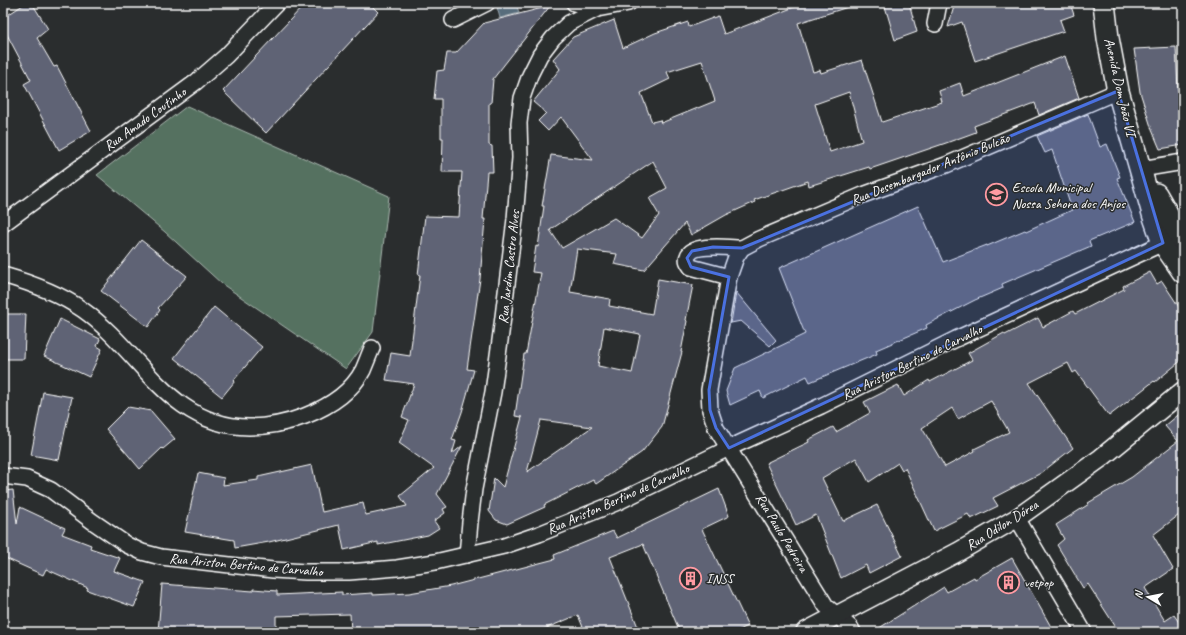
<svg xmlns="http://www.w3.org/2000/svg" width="1186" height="635" font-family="Caveat,sans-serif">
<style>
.green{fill:#557160;stroke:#aab8b0}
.water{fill:#596d7b;stroke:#9ba7b0}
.building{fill:#5f6375;stroke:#fff;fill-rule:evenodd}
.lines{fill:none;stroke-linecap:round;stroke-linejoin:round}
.minor-casing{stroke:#fff;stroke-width:18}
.tertiary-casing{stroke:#fff;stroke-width:21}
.secondary-casing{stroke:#fff;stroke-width:24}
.minor{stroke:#2a2d2e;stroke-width:15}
.tertiary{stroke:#2a2d2e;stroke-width:18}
.secondary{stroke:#2a2d2e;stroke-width:21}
.marked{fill:#4a71e0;fill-opacity:0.2;stroke:#4a71e0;stroke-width:3;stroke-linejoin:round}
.labels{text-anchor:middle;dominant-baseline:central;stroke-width:3;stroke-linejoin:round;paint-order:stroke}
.street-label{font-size:14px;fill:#fff;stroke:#2a2d2e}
.poi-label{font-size:14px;fill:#fff;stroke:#2a2d2e;text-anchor:start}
</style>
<rect width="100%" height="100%" fill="#2a2d2e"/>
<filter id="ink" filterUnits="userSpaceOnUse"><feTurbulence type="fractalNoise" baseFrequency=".025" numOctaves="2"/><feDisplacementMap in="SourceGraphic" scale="8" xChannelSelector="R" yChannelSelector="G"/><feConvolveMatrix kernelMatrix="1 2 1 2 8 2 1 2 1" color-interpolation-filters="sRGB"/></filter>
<g filter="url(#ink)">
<path class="green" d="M187 106 389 196 373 332 346 369 222 284 165 232 97 175Z"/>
<path class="water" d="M513 3H516L519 13 500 18 497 7Z"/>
<g class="building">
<path d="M26 3H32L48 29 37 38 54 67 57 66 91 131 59 150 24 84 31 80 3 27V18Z"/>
<path d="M306 3H369L378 12 266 133 223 91Z"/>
<path d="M796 3H851V6L798 23 813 72 820 70 821 73 862 60 882 122 942 102 939 91 960 83 964 96 1065 56 1079 98 1039 115 1035 103 974 126 976 132 946 143 870 169 869 167 809 186 808 181 754 200 755 202 726 215 691 235 685 223 644 270 614 264 617 254 577 249 570 292 610 299 609 306 652 314 658 279 693 285 686 320 687 321 681 352H682L662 427 642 452 596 484 593 480 544 505 545 507 507 524 496 520 489 511 494 478 503 487 522 417 515 416 524 354H526L541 273 532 272 536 246 538 247 544 206H542L551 155 593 160 561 117 548 131 538 121 546 113 533 102 560 69 553 59 573 37 614 20 623 48 655 33 688 22 689 27 718 16 724 34 797 6ZM702 61 715 101 661 123 660 120 652 122 641 93 670 79 667 72ZM849 92 862 141 830 152 815 104ZM653 161 667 188 649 198 659 215 642 238 614 218 562 248 550 230ZM604 327 640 334 632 373 598 366ZM541 420 592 427 527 472Z"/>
<path d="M884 3H909L917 32 895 40Z"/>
<path d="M955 3H1070L1074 15 1060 20 1064 31 975 61 962 22 948 27Z"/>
<path d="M550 6 493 79 491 103H489V145L492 146 493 172H487L483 219H485L480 279 467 369 474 370 462 412 452 440 456 441 452 454 462 446 437 494 447 507 443 509 445 513 434 521 439 528 428 535 378 545V542L344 550 339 525 269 542 235 548 234 540 185 532 198 473 224 478 223 485 258 480V477L312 465 322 512 363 503 366 515 407 506 400 496 434 468 399 443 409 420 402 417 414 384 386 380 391 353 410 356 420 275H418L425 216 459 217 462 172H442L443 138H441V99H434L437 71 444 70 447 53H456L484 23Z"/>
<path d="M1176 47 1178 90 1183 89V145L1160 149 1152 130 1140 92 1134 49Z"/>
<path d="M1088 114 1100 147 1107 144 1120 177 1117 178 1135 222 1089 241 1091 246 1002 284 1003 288 975 300 926 325 927 328 876 350 877 354 810 382 807 376 763 398 760 391 730 405 726 391 735 368 805 334 779 268 918 206 943 262 987 245V246L1025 230 1026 231 1072 210 1052 150 1045 153 1037 136Z"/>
<path d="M141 240 187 276 158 308 160 310 148 327 101 291Z"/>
<path d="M1150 272 1157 284 1162 281 1183 313V359L1155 382 1154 381 1109 416 1076 371 1073 373 1068 363 1029 383 1073 448 1041 473 993 498 998 506 971 519 968 514 934 531 905 468 902 470 898 463 869 482 856 458 822 478 843 521 877 505 902 556 869 573 866 565 841 578 816 515 796 525 766 463 809 442 808 440 833 427 836 432 870 413 864 402 898 385 904 396 929 380 930 382 972 360 968 353 1004 333 1005 335 1038 318 1043 327 1073 311 1075 314 1124 289 1123 286ZM991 401 1009 432 974 449 975 451 945 467 922 428 952 408 958 419Z"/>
<path d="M736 292 776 340 770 346 741 321 731 323Z"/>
<path d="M214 307 262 347 234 380 235 381 222 397 174 358Z"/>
<path d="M3 314H26L24 359H3Z"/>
<path d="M60 319 100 339 97 346 102 349 89 377 44 356Z"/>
<path d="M43 392 72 397 59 460 31 455Z"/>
<path d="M128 407 151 411 175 439 163 449 162 448 140 469 106 429Z"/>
<path d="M1183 411V512L1153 535 1173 569 1145 588 1165 621 1174 615 1183 628V632H1119L1088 584 1083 588 1057 545 1064 539 1056 525 1089 504 1088 503 1132 477 1178 441 1165 426Z"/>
<path d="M719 489 729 516 702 529 748 626 735 632H680L643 544 610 557 640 632H585L578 615 537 632H351L350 614 276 616V632H158L162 584 253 591V589L277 591V595L342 592V595L373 593V595L409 593 451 586 555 559 554 555 613 531 617 538Z"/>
<path d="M13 490 17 524 20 507 65 528 62 534 91 545 90 548 120 558 114 571 145 582 134 607 87 590 88 588 46 569 43 575 3 557V491Z"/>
<path d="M1012 558 1054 632H873L944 587 947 592 974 577 975 579Z"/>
</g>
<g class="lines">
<defs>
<g id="minor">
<path d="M574 3 597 9 629 3"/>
<path d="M453 20 487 3"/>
<path d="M935 24 939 3"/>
<path d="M1141 169 1183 162"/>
<path d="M3 224 196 82 226 56 277 3"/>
<path d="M3 275C31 283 59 293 83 310 141 351 168 426 249 427 268 427 287 423 305 416 328 407 351 393 363 370 366 363 369 355 372 348"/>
<path d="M729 277 691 267C688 263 686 260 688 256 693 243 730 248 742 248"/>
<path d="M3 476 27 479 51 490 92 521 127 545 142 552 161 557 273 570 306 572H349L397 568 435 562 504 546 539 534 618 502 729 448 821 406 956 339 1163 243"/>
<path d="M1017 518 1084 632"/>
<path d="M467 555 470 522 474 489 493 392 501 333 515 219 520 158 519 123 522 98 530 75 540 55 553 38 569 23 597 9"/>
<path d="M853 632 850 627 826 606 716 428 710 410 709 390 729 277 736 257 742 248 759 239 863 195 946 165 1118 91"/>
</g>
<path id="tertiary" d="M805 632 958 552 1017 518 1101 458 1183 391"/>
<g id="secondary">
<path d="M1104 3 1108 38 1118 91 1153 214 1163 243 1183 272"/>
<path d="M1156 194 1183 241"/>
</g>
</defs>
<use href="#minor" class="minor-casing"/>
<use href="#tertiary" class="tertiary-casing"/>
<use href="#secondary" class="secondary-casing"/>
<use href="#minor" class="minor"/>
<use href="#tertiary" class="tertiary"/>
<use href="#secondary" class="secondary"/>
</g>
</g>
<path class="marked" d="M1118 91 1163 243 729 448 716 428 710 410 709 390 729 277 691 267 687 258 692 251 713 247 742 248Z"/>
<defs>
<symbol id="school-ring" viewBox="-11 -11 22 22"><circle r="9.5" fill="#2a2d2e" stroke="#ff9aa2" stroke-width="1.5"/><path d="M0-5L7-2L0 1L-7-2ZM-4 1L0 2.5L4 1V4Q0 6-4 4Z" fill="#ff9aa2"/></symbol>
<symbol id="building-ring" viewBox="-11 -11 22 22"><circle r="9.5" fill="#2a2d2e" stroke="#ff9aa2" stroke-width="1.5"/><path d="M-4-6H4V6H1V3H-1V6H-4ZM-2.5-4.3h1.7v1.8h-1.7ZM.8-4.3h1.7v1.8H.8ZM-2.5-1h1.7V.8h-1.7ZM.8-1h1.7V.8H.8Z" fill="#ff9aa2"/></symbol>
</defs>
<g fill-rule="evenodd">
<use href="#school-ring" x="984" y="182" width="25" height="25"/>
<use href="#building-ring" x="678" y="566" width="25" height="25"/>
<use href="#building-ring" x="996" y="570" width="25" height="25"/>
</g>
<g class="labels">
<g class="street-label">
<text transform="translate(1120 87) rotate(77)">Avenida Dom João VI</text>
<text transform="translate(145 119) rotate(-36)">Rua Amado Coutinho</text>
<text transform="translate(930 169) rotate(-22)">Rua Desembargador Antônio Bulcão</text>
<text transform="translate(509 267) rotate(-84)">Rua Jardim Castro Alves</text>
<text transform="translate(912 362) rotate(-26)">Rua Ariston Bertino de Carvalho</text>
<text transform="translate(618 499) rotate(-24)">Rua Ariston Bertino de Carvalho</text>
<text transform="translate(1002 525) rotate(-32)">Rua Odilon Dórea</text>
<text transform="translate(782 533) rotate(59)">Rua Paulo Pedreira</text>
<text transform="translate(246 565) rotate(5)">Rua Ariston Bertino de Carvalho</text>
</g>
<g class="poi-label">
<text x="1012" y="187">Escola Municipal<tspan x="1012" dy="16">Nossa Sehora dos Anjos</tspan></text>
<text x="706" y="578">INSS</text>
<text x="1024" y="582">vetpop</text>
</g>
</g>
<rect width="1186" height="635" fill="none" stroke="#2a2d2e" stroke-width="16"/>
<rect x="8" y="8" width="1170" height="619" fill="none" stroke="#fff" stroke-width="1.5" filter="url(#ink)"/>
<g transform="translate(1148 597) rotate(280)" stroke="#2a2d2e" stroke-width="3" paint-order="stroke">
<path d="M0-3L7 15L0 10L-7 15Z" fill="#ffffff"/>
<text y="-6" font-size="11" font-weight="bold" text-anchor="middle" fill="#ffffff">N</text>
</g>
</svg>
